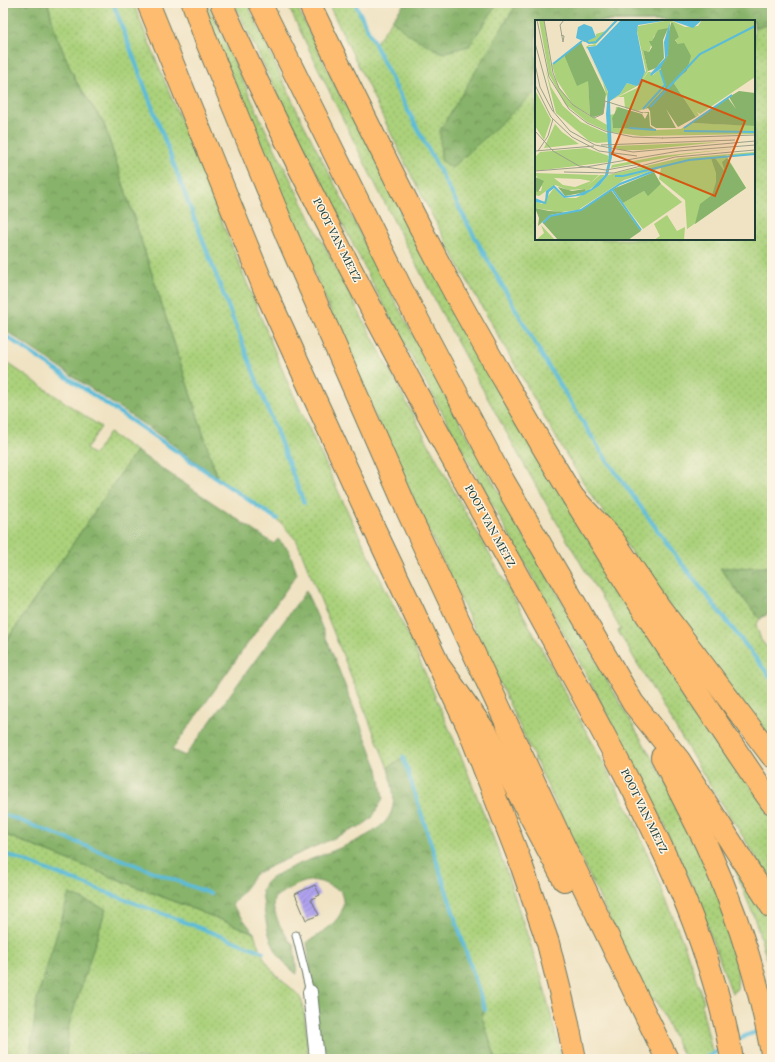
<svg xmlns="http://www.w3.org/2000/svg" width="775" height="1062" font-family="'IM FELL Great Primer',serif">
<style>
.grass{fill:url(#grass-dots);stroke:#658758;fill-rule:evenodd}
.forest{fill:url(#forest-crowns);stroke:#547850}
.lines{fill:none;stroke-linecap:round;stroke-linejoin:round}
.stream{stroke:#5bbcd9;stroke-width:4}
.building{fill:url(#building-hatch)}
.service-casing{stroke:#687766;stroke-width:9}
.minor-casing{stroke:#687766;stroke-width:16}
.trunk-casing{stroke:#687766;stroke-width:24}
.motorway-casing{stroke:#687766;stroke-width:24}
.service{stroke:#fff;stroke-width:7}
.minor{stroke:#fff;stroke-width:14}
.trunk{stroke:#fdbc6f;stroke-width:22}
.motorway{stroke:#fdbc6f;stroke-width:22}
.labels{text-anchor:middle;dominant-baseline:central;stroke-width:3;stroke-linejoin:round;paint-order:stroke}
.street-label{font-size:11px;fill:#1f3d34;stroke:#fcf5e5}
.inset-river{fill:none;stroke:#5bbcd9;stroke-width:2}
.inset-road{fill:none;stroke:#9ca18a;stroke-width:1}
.view{fill:#d45610;fill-opacity:0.15;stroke:#d45610;stroke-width:2}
.inset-edge{fill:none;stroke:#1f3d34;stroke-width:2}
</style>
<defs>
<pattern id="grass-dots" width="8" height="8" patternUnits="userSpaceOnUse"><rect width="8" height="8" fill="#abd17b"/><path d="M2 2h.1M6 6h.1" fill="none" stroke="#93b46b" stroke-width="1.8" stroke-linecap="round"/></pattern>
<pattern id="forest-crowns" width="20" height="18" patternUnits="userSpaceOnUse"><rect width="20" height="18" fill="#88b36b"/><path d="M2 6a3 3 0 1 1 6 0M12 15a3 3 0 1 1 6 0" fill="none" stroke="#6f9359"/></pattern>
<pattern id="building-hatch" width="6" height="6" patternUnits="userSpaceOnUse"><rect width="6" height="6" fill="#b0a2ef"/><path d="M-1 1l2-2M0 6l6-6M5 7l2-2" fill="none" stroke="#8f85c2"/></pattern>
</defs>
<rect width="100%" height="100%" fill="#fcf5e5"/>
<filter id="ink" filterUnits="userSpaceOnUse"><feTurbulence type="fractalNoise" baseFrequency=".025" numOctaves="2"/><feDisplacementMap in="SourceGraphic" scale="8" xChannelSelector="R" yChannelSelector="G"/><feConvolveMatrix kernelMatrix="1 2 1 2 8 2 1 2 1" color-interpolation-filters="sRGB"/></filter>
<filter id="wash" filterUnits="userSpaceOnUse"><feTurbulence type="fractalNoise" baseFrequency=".012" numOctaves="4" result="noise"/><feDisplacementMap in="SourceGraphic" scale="16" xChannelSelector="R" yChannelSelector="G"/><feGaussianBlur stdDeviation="0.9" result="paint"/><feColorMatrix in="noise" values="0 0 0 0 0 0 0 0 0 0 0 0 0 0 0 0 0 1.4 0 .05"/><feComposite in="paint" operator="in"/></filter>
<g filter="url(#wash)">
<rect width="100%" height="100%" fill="#f0e3c3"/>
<g class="grass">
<path d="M48 3H133L286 379 352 521 412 643 463 761 505 868 541 976 562 1059H496L482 1017 485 1010 403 757 388 768 297 541 281 523 217 477 104 124 76 81 56 35Z"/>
<path d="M234 3H247L301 119 394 299 437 380 492 480 676 800 709 869 739 953 737 989 732 993 689 879 656 808 577 657 481 484 383 304 292 124Z"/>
<path d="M287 3H295L344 104 349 102 732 759 772 817V882L705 777 618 631 621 629C573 553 530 476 487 397 416 268 350 136 287 3Z"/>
<path d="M328 3H356L374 45 405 3H772V567L721 569 737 591 760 619 756 625 761 640 772 654V747L660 593 590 493 561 446 460 268 413 179ZM536 21H754V239H536Z"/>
<path d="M208 6 268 135 313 224 402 394 457 497 518 605 634 820 686 950 704 1002 701 1004 714 1059H685L655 999 650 1001 609 918 371 407 203 8Z"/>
<path d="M3 360 101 427 86 449 94 455 109 433 136 451 3 646Z"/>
<path d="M3 834 254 933C259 949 265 962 276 975 285 985 298 990 303 1004L309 1059H38L3 1052Z"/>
<path d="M726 847 772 920V968L770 969 754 917Z"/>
</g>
<g class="forest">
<path d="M3 3H48L56 35 76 81 104 124 217 477 158 434 3 329Z"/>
<path d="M405 3H498L469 46 442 53 406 33 392 20Z"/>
<path d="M517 3H772V25L754 27V21H536V91L452 168 441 160 440 130Z"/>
<path d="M136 451 274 544 278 539 289 550 297 574 172 750 185 756 306 591 323 630 378 769 383 798 372 818 363 825 269 867 254 875 250 882 232 905 254 933 3 834V646Z"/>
<path d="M772 567V611L760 619 737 591 720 568Z"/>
<path d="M403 757 485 1010 482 1017 496 1059H321L307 942C319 935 341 922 343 906 344 901 342 895 340 890 332 888 325 882 317 881 305 878 284 891 274 898L273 907 279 924 288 939 294 945 297 974C267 952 266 924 262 890 265 880 275 876 282 872 308 857 381 840 391 813 397 798 391 782 388 768Z"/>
<path d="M69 894 106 909 69 1025 66 1059H38L30 1057 37 999Z"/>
</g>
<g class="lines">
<g class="stream">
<path d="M113 3 193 215 304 503"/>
<path d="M355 3 394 84 472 232 544 359 602 453 679 560 772 679"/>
<path d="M3 334 277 519"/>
<path d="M403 757 485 1010"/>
<path d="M3 814 211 894"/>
<path d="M3 853 263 952"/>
<path d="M735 1042 747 1035 760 1031"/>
<path d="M703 1059 724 1048"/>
</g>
</g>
<g id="blocks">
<path class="building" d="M315 885 320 895 311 899 319 915 306 920 295 894Z"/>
</g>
</g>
<g filter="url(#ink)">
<use href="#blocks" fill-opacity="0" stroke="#687766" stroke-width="1"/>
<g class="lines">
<defs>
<path id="service" d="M296 935 310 992"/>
<path id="minor" d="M310 992 317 1059"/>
<g id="trunk">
<path d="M148 3 265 290 373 526 468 727 520 861 548 943 567 1019 575 1059"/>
<path d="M309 3C353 94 397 184 444 273 475 332 510 389 543 447 615 568 691 687 772 803"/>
</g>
<g id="motorway">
<path d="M193 3 206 40 287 236 408 512 564 846 667 1059"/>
<path d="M221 3C303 184 397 360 494 534 531 599 567 665 602 731 658 834 712 942 732 1059"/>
<path d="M260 3 401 288 500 475 633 703 679 760 772 907"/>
<path d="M573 497 612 538 660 608 772 756"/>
<path d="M442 670 489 737 564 880"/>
<path d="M662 757C677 786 692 815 706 844 736 910 759 982 772 1053"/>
</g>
</defs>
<use href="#service" class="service-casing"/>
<use href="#minor" class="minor-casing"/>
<use href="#trunk" class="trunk-casing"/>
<use href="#motorway" class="motorway-casing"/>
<use href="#service" class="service"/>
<use href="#minor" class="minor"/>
<use href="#trunk" class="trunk"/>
<use href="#motorway" class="motorway"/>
</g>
</g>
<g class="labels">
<g class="street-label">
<text transform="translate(337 240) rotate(63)">POOT VAN METZ</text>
<text transform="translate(490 526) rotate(61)">POOT VAN METZ</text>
<text transform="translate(644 811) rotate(64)">POOT VAN METZ</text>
</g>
</g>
<g transform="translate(535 20)">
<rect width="220" height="220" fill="#f0e3c3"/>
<path d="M4 0H9L17 53 24 68 38 85 72 105V111L52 102 30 84 14 54ZM86 0 61 26H54L52 29 71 68 73 73V81L68 63 51 27 54 25H62ZM135 0 150 7 163 6 167 0H220V57L165 94 162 92 164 95 161 97 138 62 152 51 155 38 150 26 143 24 140 19 144 17 138 4 135 2 133 12 131 16 132 8 119 16 114 32 108 30 113 51 104 65 75 81 85 74 92 63 101 66 111 51 102 11 103 6ZM74 10 60 25 47 21 61 17V14ZM29 35 42 65 53 60 55 96 38 85 21 59 17 45ZM10 48 16 67 28 86 46 102 73 114 74 122 62 123 54 121 21 93ZM125 49 130 68 110 89 102 91 90 88 89 77H83L102 68 113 52H116L115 55H118ZM0 70 16 100 9 120 0 106ZM81 87H83L82 93 77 98 78 108 121 110 146 109 155 103 204 105 220 106V114L106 116 76 112 74 95 80 94ZM20 104 27 112 44 124 9 128ZM186 122 106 130H86L77 126ZM51 128 74 136V142L0 151V137L5 132ZM204 128 145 135 76 148 77 145 125 136ZM220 132V135H191L211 168 152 209 150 180 124 159 126 148 89 160 43 190 25 192 0 188V181L7 184 19 168 29 178H41L64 166 73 155 145 138ZM0 153 64 155 51 167 65 155H70L62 164 51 172 50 169 33 170 20 165 4 176 0 175V171H6L7 167ZM19 158 45 159 56 161 40 167 28 165ZM126 164 147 182 108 209 88 183 109 171 113 175ZM132 195 142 211 150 207 149 220H119L125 216 119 204ZM6 205 20 220H1L9 213Z" fill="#abd17b" fill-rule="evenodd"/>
<path d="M136 3H138L144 17 140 20 143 24 149 23 156 36 152 51 138 62 161 97 143 107 131 89 141 108H121L116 105 115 91 113 88 110 89 130 68 125 47 133 35 132 20ZM133 8 128 20 129 38 121 48 113 51 108 30 114 32 117 27 114 21H117L123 10ZM46 22 71 74 68 94 59 97 55 96 53 61 42 66 29 35ZM204 71 220 73V106L155 103 193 78 201 89 194 77ZM83 87 107 94 110 99 113 93 104 92H114L115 106 121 110 78 108 77 98ZM176 138H180L190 152 187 142 192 138 211 168 160 204 165 184 177 175 181 162V153ZM119 152 126 164 113 176 109 171 88 183 78 169ZM0 157 9 161 3 172 0 171ZM23 167 37 171 50 169 51 172 30 176ZM76 170 106 211 93 220H23L8 203 16 196 46 190ZM0 188 14 191 31 192 15 195 3 206 4 198Z" fill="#88b36b"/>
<path d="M86 0H167L158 8 135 0 103 5 102 12 110 52 104 65 101 66 92 63 85 74 75 81 77 137 73 155 64 166 49 175 29 178 19 168 14 172 11 184 1 182 0 178 10 182 11 171 19 165 30 176 40 175 56 169 70 155 74 138 71 94 73 72 52 27 61 26ZM135 2 133 35 125 49 116 56 115 54 130 38 129 22ZM49 4 57 7 61 17 50 22 41 18 43 7Z" fill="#5bbcd9"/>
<path class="inset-river" d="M51 21 54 23 61 22 82 0M18 44 47 21M115 87 165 34 220 6M108 89 130 65 125 50M94 108 121 110M149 108 197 75M149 111 220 112M80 156H88L154 140 220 134M77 169 106 210M8 203 15 196 46 190 85 164 119 151"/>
<path class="inset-road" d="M2 0 14 57 34 89 52 103 70 111 98 117 128 118M9 0 18 53 24 68 38 85 59 98 68 94 70 81 108 93M26 15 29 16 28 22 25 5 29 0M0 23 19 92M0 44 5 67 17 90 35 111 60 125 98 132 220 121M0 65 16 97 37 117 64 131 102 136M0 111 18 131 44 146 71 150 105 144M127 118 220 115M66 125 200 120M0 131 59 126M3 131 13 116 18 99M0 151 51 147 144 131 220 125M29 152 79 153 140 137 220 130"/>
<path class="view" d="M107 60 210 101 180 176 77 134Z"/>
<rect width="220" height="220" class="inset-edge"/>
</g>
<rect width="775" height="1062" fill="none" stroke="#fcf5e5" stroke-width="16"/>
</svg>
